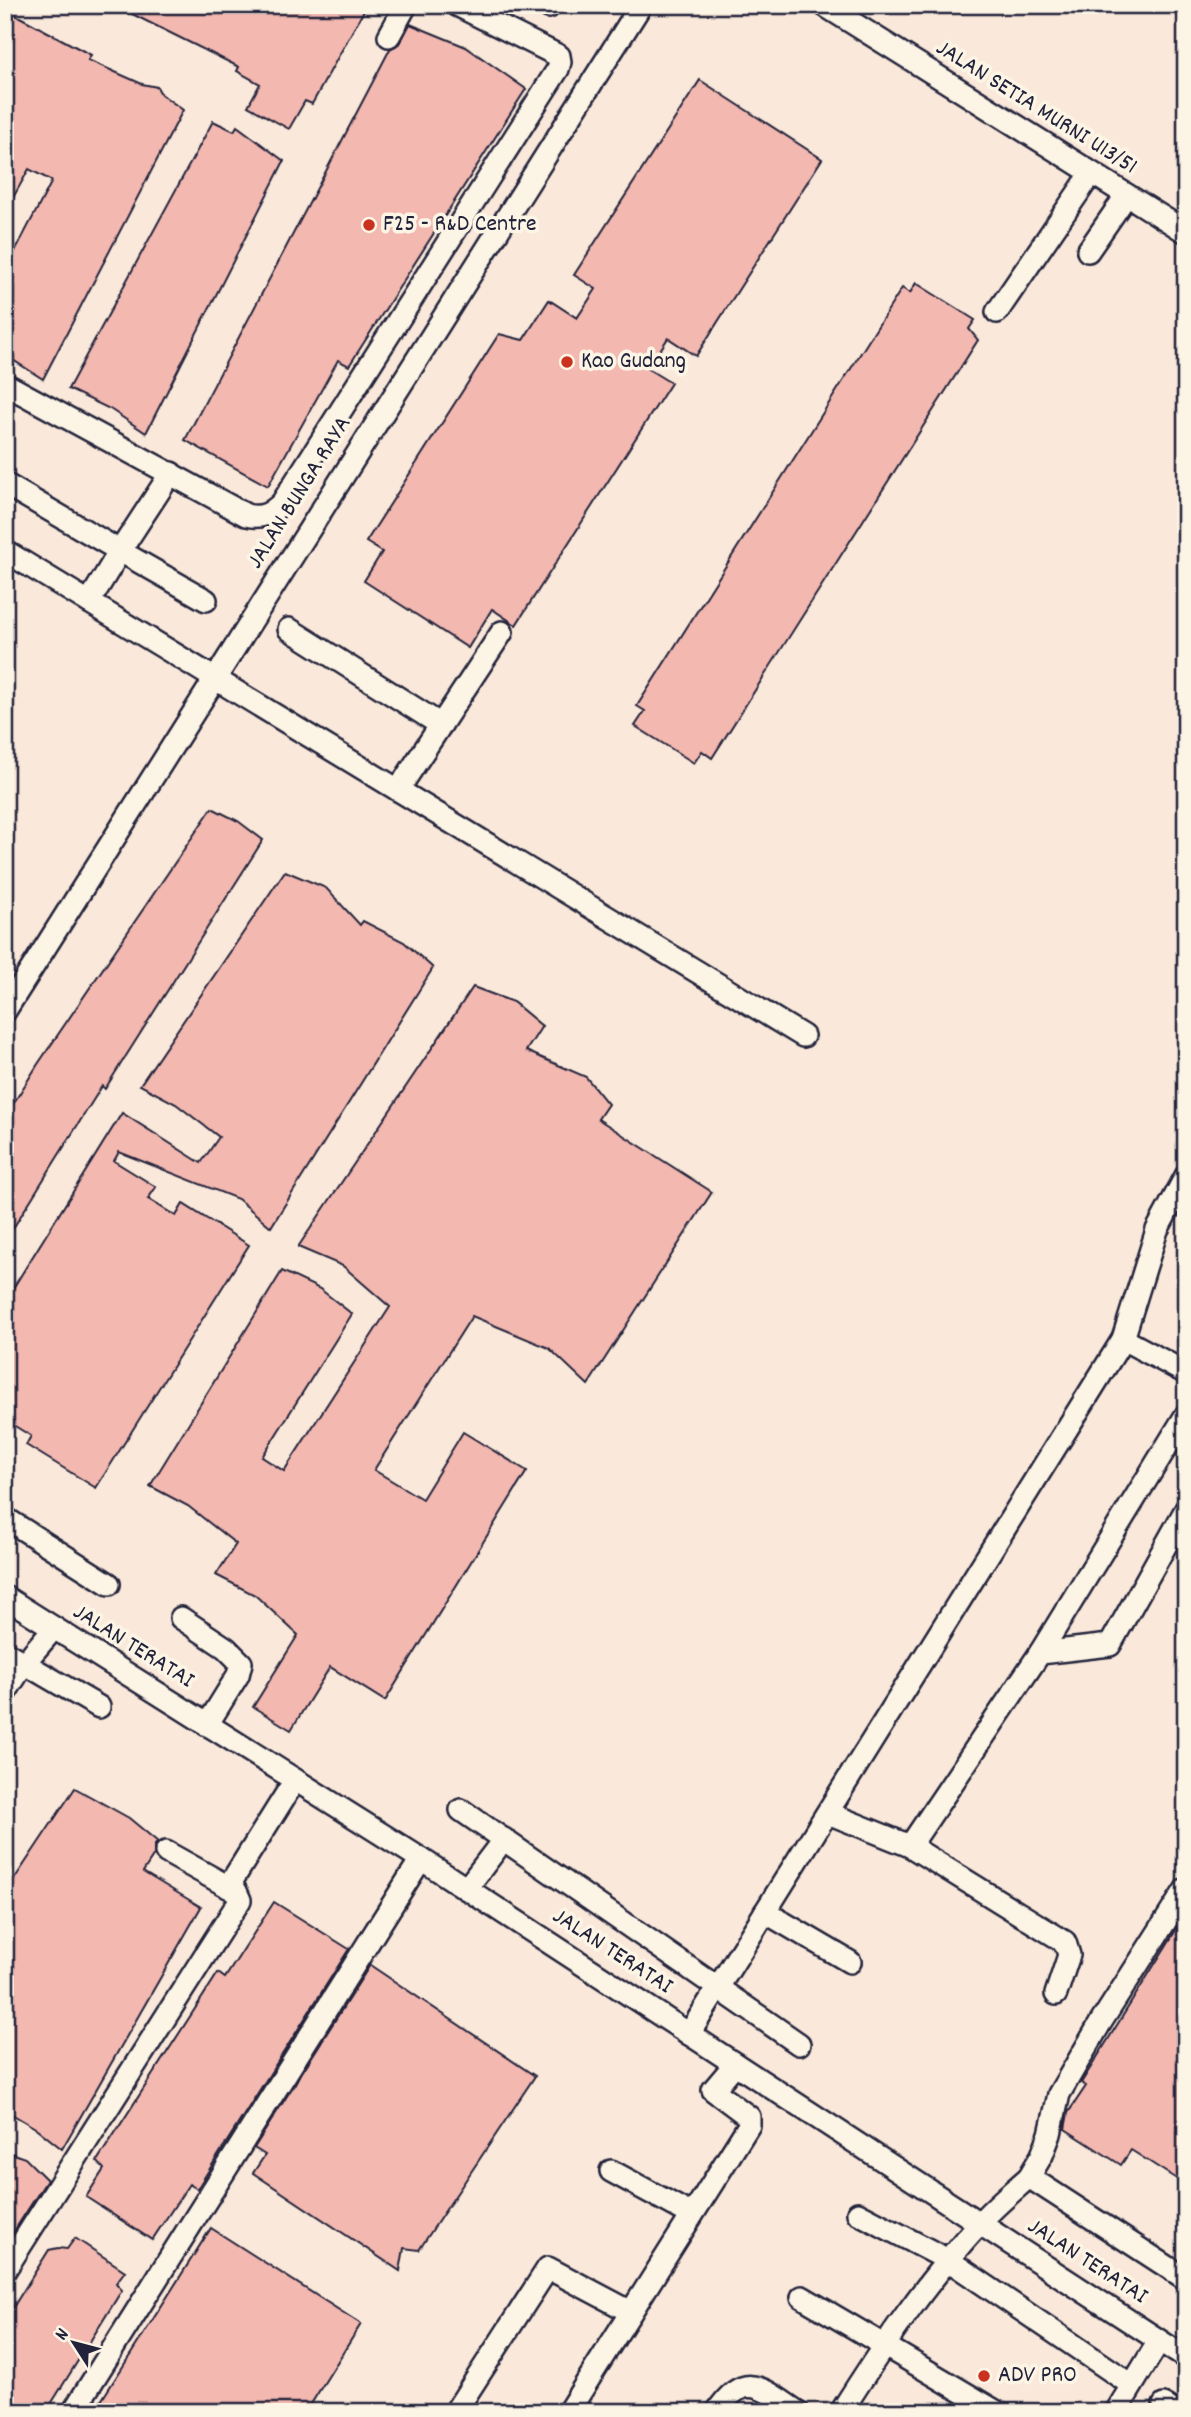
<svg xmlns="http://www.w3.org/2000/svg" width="1191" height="2417" font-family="Dekko,sans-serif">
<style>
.building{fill:#f3b8b0;stroke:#22223b;stroke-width:2}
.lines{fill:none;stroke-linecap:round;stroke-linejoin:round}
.minor-casing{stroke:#22223b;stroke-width:26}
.minor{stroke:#fcf5e5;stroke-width:21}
.poi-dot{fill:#c8321e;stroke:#fcf5e5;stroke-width:2.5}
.labels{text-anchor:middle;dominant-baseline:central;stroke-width:7;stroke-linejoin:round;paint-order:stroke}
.street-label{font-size:24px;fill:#22223b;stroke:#fcf5e5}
.poi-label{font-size:24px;fill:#22223b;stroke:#fcf5e5;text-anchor:start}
</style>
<rect width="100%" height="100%" fill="#fae9da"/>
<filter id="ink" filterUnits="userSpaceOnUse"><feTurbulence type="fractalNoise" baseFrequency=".0143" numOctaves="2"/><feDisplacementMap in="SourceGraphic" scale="14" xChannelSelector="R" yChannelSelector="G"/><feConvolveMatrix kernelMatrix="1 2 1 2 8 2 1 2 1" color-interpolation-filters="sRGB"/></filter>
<g filter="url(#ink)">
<g class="building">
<path d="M114 5H367L312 104 305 101 289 129 248 106 260 84 237 71 239 67Z"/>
<path d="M16 15 91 55 88 60 142 84 157 87 161 94 183 110 43 379 5 355V270L52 181 29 169 5 212V33Z"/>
<path d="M410 24 466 47 526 89 349 366 338 360 268 486 185 440 390 49 400 43Z"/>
<path d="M700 80 822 159 696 356 668 338 648 369 671 383 516 625 492 609 468 648 364 581 382 552 366 542 499 334 523 340 549 300 577 318 596 289 574 275Z"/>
<path d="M213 121 234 131 237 126 284 161 146 433 110 409 68 389Z"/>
<path d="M916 283 975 320 969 329 978 340 712 758 702 751 694 763 635 726 645 711 637 706 902 288 910 293Z"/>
<path d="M212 808 238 821 263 840 105 1089 102 1086 5 1241V1117L38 1064Z"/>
<path d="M285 871 326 888 360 925 363 921 404 942 433 968 271 1227 238 1199 119 1152 114 1161 156 1187 148 1199 176 1216 183 1204 249 1245 96 1488 26 1445 31 1436 5 1420V1301L122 1113 201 1163 219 1137 176 1104 140 1085Z"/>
<path d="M473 987 513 1002 542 1026 526 1051 586 1077 608 1104 598 1119 712 1192 588 1385 549 1348 472 1316 374 1470 422 1499 463 1432 527 1471 385 1701 330 1667 291 1730 253 1707 298 1635 255 1595 216 1575 236 1544 188 1506 150 1486 282 1271 320 1289 352 1314 262 1457 284 1471 390 1307 343 1266 298 1247Z"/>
<path d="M75 1788 129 1818 158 1842 154 1846V1855L143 1872 201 1907 62 2149 37 2129 5 2110V1893Z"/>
<path d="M274 1902 349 1949 197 2189 189 2184 152 2240 86 2197 104 2169 97 2161 218 1973 225 1978Z"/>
<path d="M1186 1914V2185L1131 2150 1121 2165 1065 2129 1068 2113 1086 2086 1081 2083Z"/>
<path d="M370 1965 535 2076 419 2250 404 2248 400 2271 253 2173 265 2155 254 2148Z"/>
<path d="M5 2151 25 2158 47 2180 5 2245Z"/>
<path d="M211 2228 361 2324 306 2412H94Z"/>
<path d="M75 2238 125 2271 116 2283 122 2290 46 2412H5V2320L49 2250 58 2248 67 2249Z"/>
</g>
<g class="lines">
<defs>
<g id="minor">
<path d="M824 5 1186 232"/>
<path d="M549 7 550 5"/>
<path d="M389 36 406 5"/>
<path d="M1088 251 1126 196"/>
<path d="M997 312 1091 174"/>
<path d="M5 384 246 515C262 519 270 514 282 503L558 69 560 62 559 56 457 5"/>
<path d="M171 473 120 551 206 600"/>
<path d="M5 484 120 551 89 602"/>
<path d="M5 551 803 1036"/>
<path d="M289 629 441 725"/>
<path d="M398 790 502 632"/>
<path d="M5 1011 641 5"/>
<path d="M1123 1339 1186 1373"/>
<path d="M5 1518 109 1584"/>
<path d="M5 1597 421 1859 1186 2358"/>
<path d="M181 1618 226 1648 241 1663 238 1675 207 1725"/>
<path d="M5 1652 99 1707"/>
<path d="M1040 1653 1186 1415"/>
<path d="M5 1693 25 1662 54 1628"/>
<path d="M461 1810 799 2044"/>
<path d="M828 1813 910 1846 1040 1653 1110 1645 1186 1509"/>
<path d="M910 1846 1065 1942 1069 1955 1056 1994"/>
<path d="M228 1887 295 1780"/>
<path d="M466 1889 504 1839"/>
<path d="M765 1912 850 1962"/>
<path d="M689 2034 1123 1339 1157 1230 1186 1176"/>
<path d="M611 2171 692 2215"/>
<path d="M1029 2177 1042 2155 1050 2134 1059 2094 1101 2022 1186 1889"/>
<path d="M858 2213 948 2260 1132 2385"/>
<path d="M5 2270 240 1900 236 1891 166 1852"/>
<path d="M802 2297 997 2412"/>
<path d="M1164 2405 1175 2412"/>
<path d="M73 2412 421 1859"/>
<path d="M455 2412 548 2268 631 2312"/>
<path d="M568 2412 749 2125V2117L713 2090 735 2064"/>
<path d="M717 2412C745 2368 764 2390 798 2412"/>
<path d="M841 2412C882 2347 926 2282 978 2225 993 2207 1012 2192 1029 2177L1186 2279"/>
<path d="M1116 2412 1159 2341"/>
</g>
</defs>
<use href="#minor" class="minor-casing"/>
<use href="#minor" class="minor"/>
</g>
</g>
<g class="poi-dot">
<circle cx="369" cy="225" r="7"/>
<circle cx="567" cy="362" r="7"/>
<circle cx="984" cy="2376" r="7"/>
</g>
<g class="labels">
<g class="street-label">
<text transform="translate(1036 108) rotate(32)">JALAN SETIA MURNI U13/51</text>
<text transform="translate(300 493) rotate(-58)">JALAN BUNGA RAYA</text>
<text transform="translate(133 1647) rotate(32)">JALAN TERATAI</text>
<text transform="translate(612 1952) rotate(33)">JALAN TERATAI</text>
<text transform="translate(1087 2262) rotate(33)">JALAN TERATAI</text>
</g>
<g class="poi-label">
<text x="383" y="225">F25 - R&amp;D Centre</text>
<text x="581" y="362">Kao Gudang</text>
<text x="998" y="2376">ADV PRO</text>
</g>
</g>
<rect width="1191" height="2417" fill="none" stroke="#fcf5e5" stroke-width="28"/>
<rect x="14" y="14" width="1163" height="2389" fill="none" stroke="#22223b" stroke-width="2.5" filter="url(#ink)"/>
<g transform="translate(74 2343) rotate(306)" stroke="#fcf5e5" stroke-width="5" paint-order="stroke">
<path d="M0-5L12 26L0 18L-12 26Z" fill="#22223b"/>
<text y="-10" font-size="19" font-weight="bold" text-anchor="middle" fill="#22223b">N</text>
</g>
</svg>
